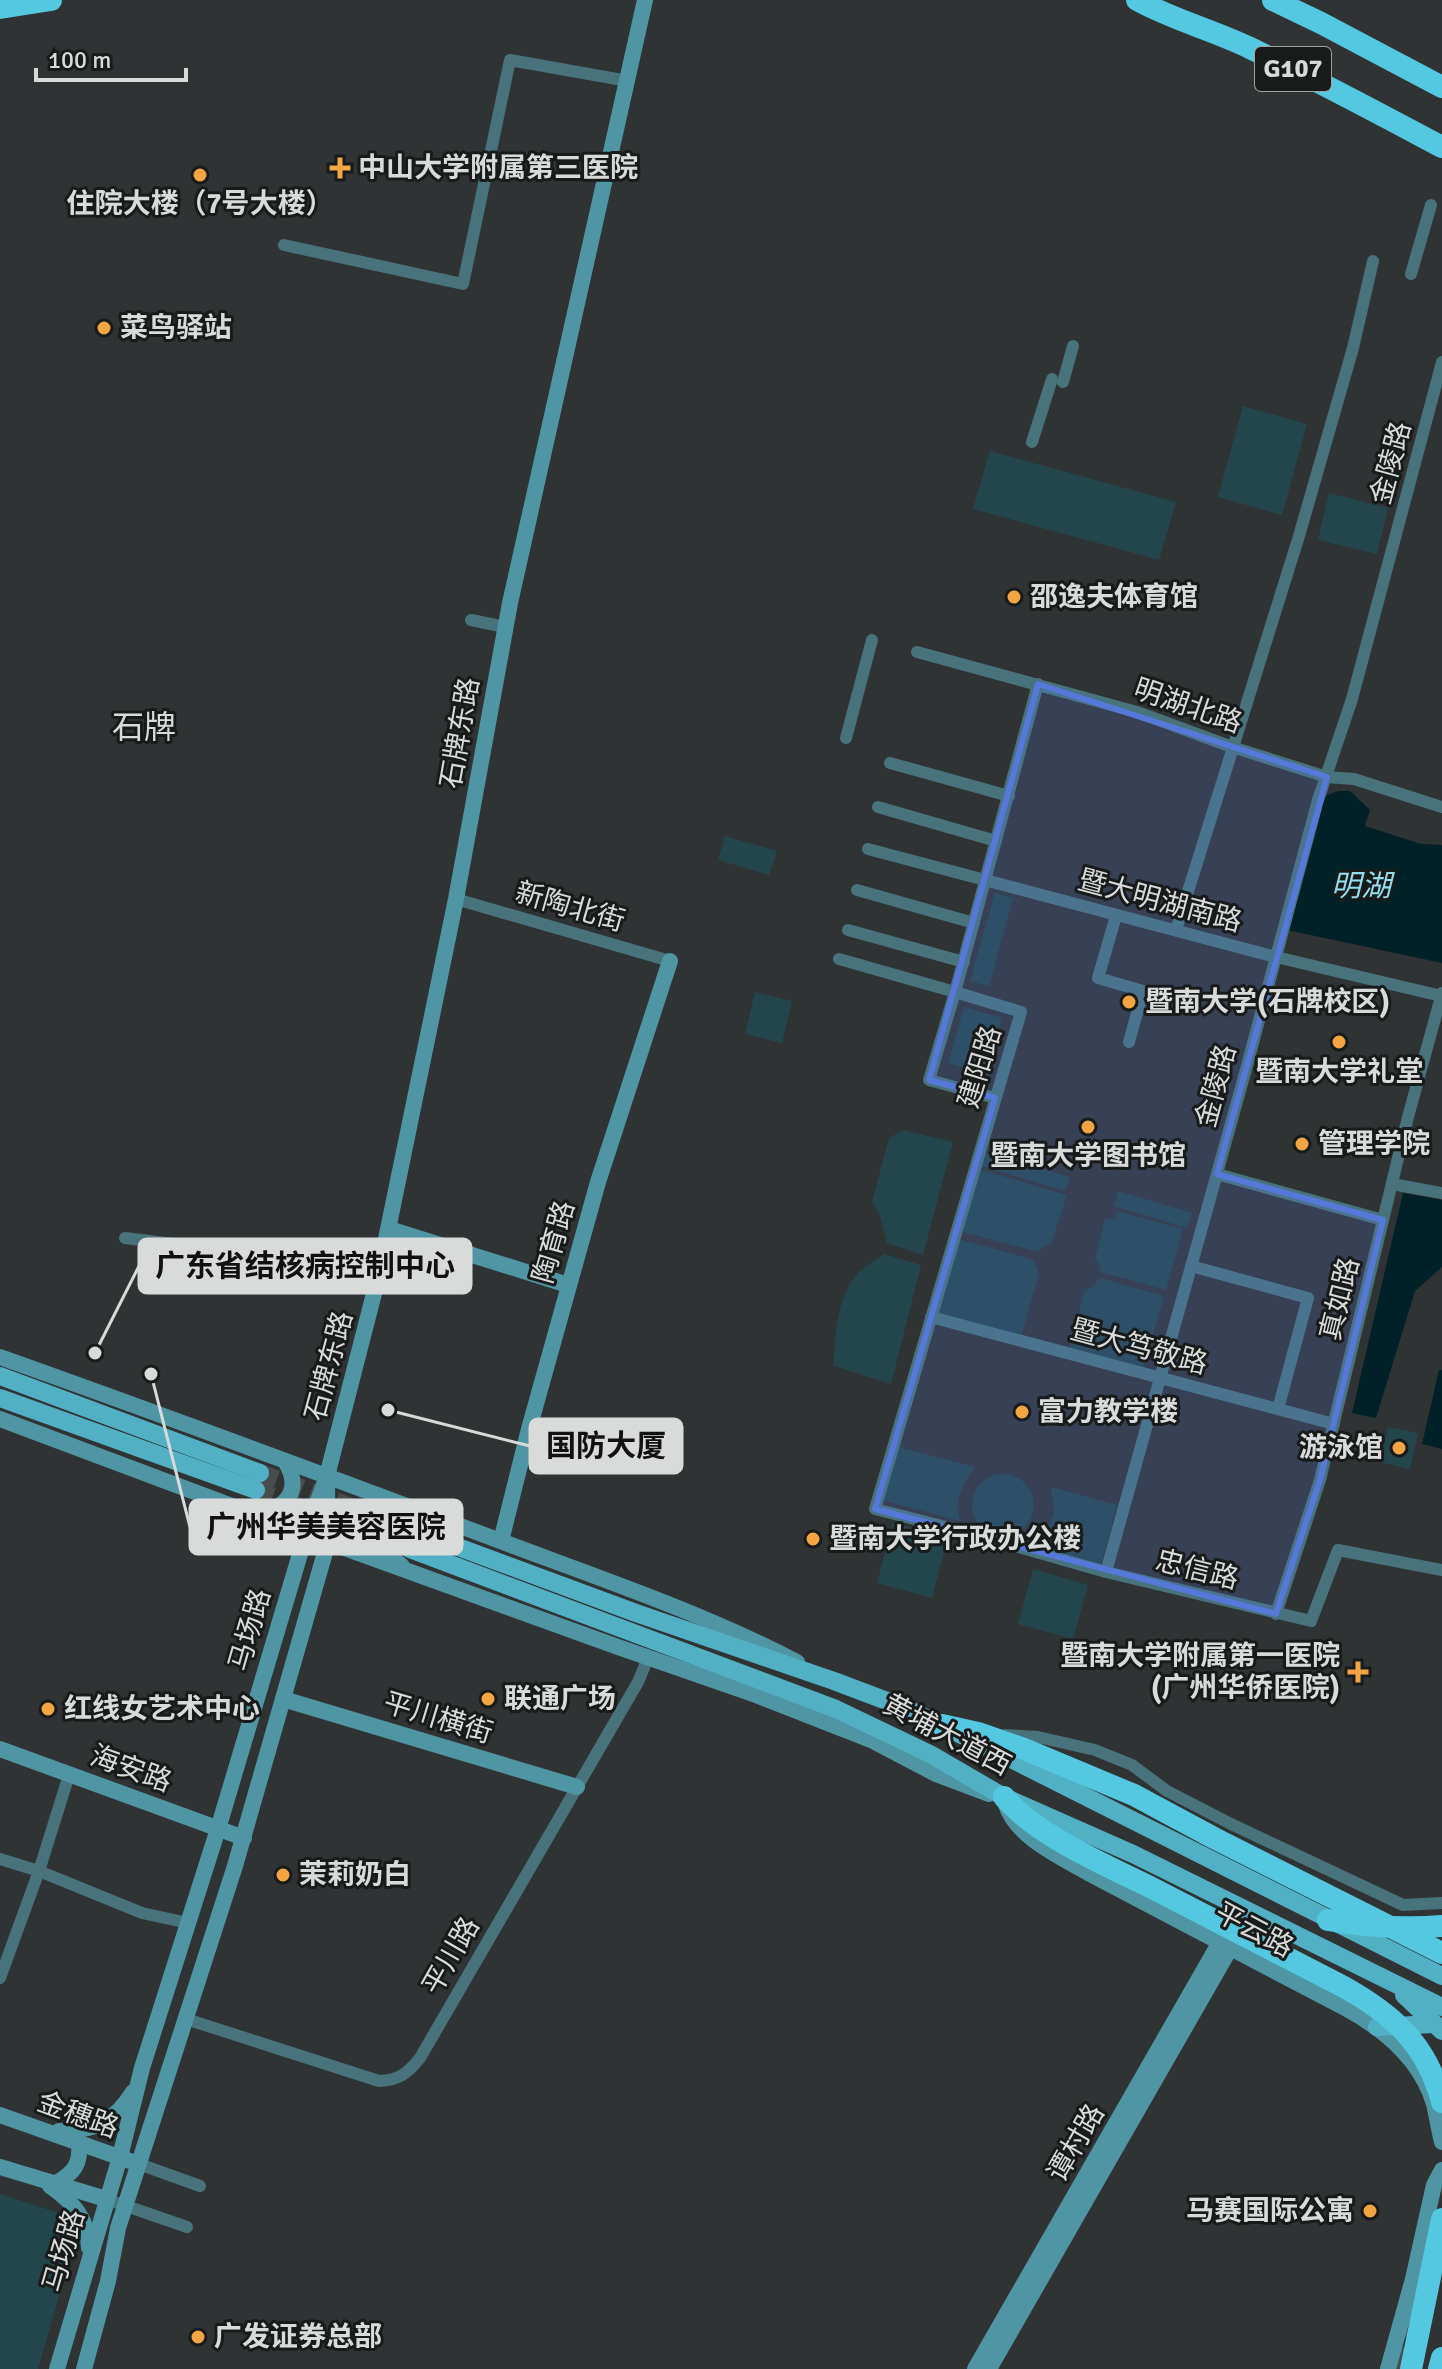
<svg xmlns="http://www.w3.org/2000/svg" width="1442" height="2369" font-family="Signika,'Noto Sans SC',sans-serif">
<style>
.green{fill:#23464d}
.water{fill:#002127}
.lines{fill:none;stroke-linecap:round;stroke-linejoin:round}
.primary-tunnel{stroke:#494c4d;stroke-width:18;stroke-dasharray:18 9;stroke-linecap:butt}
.highway-tunnel{stroke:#494c4d;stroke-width:22;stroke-dasharray:22 11;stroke-linecap:butt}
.street{stroke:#48727c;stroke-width:12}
.secondary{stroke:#4f95a4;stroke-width:16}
.primary{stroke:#52b0c4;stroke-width:18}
.highway{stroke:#53c8e0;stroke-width:22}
.marked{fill:#5578d9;fill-opacity:0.2;stroke:#5578d9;stroke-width:6;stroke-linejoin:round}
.poi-dot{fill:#f3a443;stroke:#191b1b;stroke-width:3}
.labels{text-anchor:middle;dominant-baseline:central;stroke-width:6;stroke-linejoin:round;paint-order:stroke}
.shield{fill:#191b1b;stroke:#9fa1a1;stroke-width:2}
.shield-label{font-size:26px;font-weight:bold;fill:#d9dbdb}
.poi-label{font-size:28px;font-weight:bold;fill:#d9dbdb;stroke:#191b1b;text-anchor:start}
.street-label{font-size:28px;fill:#d9dbdb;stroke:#191b1b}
.water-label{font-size:30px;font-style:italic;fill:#91deef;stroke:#191b1b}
.quarter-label{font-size:32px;fill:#d9dbdb;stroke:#191b1b}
.leader{fill:none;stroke:#d9dbdb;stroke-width:3}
.callout-dot{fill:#d9dbdb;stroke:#191b1b;stroke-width:3}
.callout{fill:#d9dbdb;stroke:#d9dbdb;stroke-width:3}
.callout-label{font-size:30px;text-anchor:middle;font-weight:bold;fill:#111}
</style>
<rect width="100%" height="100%" fill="#303334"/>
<g class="green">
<path d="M1243 406 1307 424 1282 515 1218 497Z"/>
<path d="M990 451 1176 502 1159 560 973 509Z"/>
<path d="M1329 493 1388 508 1377 554 1318 540Z"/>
<path d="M725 836 777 851 769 875 718 860Z"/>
<path d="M995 893 1013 898 989 986 970 981Z"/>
<path d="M755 992 792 1001 782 1043 745 1034Z"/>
<path d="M964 1007 1002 1018 987 1074 948 1063Z"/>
<path d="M903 1130 953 1142 923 1255 887 1243 880 1216 872 1202 889 1138Z"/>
<path d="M985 1153 1070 1177 1065 1191 981 1166Z"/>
<path d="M975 1168 1067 1195 1051 1244 1044 1246 1038 1252 956 1230Z"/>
<path d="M1118 1191 1192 1213 1187 1228 1114 1206Z"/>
<path d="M1116 1211 1183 1229 1166 1290 1101 1272 1100 1266 1095 1259 1105 1218 1115 1220Z"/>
<path d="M954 1238 1034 1260 1039 1274 1020 1340 931 1317Z"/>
<path d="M884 1254 921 1265 891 1384 834 1366C834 1338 837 1296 858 1273 865 1266 876 1260 884 1254Z"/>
<path d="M1100 1278 1164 1296 1142 1373 1068 1353 1085 1290 1093 1286Z"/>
<path d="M1388 1427 1418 1433 1410 1469 1380 1462Z"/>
<path d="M898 1447 975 1467C963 1486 953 1498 960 1521L882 1500Z"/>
<circle cx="1003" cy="1505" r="31"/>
<path d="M1051 1487 1117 1505 1101 1565 1030 1543C1042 1534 1055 1523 1054 1506 1053 1499 1051 1494 1051 1487Z"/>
<path d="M893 1523 948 1537 932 1598 877 1583Z"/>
<path d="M1033 1569 1088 1585 1073 1639 1018 1624Z"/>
<path d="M0 2194 56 2212 76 2237 38 2369H0Z"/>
</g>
<g class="water">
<path d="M1338 791H1350L1370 810 1365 826 1421 844 1442 845V963L1287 930 1325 796Z"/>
<path d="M1403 1193 1442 1200V1267L1415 1291 1376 1418 1352 1413Z"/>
<path d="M1439 1370H1442V1449L1422 1444Z"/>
</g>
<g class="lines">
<g class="primary-tunnel">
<path d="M260 1473 415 1531"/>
<path d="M256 1490 410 1549"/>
</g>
<path class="highway-tunnel" d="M1399 2369 1408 2312"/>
<g class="street">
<path d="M284 245 463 284 510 60 628 81"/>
<path d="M1411 274 1431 205"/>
<path d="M1063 382 1073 346"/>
<path d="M1032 442 1052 379"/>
<path d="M471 620 505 627"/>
<path d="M917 652 1137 712 1232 747 1327 777 1354 779 1442 807"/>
<path d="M1038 684 955 992 1021 1012 875 1509 977 1535 1106 1572 1245 1073 1318 800 1352 699 1442 362"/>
<path d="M846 738 872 640"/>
<path d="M890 763 1009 796"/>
<path d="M878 807 996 841"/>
<path d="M868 849 1276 957 1441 996"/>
<path d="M857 890 974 923"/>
<path d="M456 899 670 961"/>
<path d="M1116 916 1098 978 1143 991 1129 1042"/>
<path d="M848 930 964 962"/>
<path d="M1176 930 1299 536 1353 348 1373 261"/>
<path d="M839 959 955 992 929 1080 995 1098"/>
<path d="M1217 1174 1383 1220"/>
<path d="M1392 1184 1442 1193"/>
<path d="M125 1238 271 1256 378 1278"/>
<path d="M1191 1266 1308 1298 1278 1409"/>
<path d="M931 1317 1334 1424"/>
<path d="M1106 1572 1311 1621 1338 1550 1442 1570"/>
<path d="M1276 1614 1320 1480 1408 1117 1442 993"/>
<path d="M1005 1735 1038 1737 1095 1750 1132 1765 1167 1791 1231 1824 1403 1905 1442 1903"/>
<path d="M0 1859 39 1871 142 1913 188 1923"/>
<path d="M0 1978 39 1871 69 1775"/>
<path d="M186 2019 379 2081C399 2080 407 2074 420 2058L638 1682 648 1658"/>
<path d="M139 2164 200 2186"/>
<path d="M106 2199 187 2227"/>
</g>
<g class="secondary">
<path d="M389 1229 568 1285"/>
<path d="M0 1357C166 1416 330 1477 495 1539 596 1577 701 1612 797 1662"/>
<path d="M0 1419 328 1542 618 1647 756 1695 871 1740 936 1774 989 1794"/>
<path d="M260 1516C287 1505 303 1491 285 1461"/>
<path d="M501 1541 529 1429 598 1182 670 961"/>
<path d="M402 1566C395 1560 388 1555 384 1547 374 1524 399 1511 417 1512"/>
<path d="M283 1699 577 1787"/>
<path d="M0 1749 244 1838"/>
<path d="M1006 1805C1017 1838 1061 1857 1090 1874L1345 2008C1384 2029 1421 2060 1434 2104 1437 2117 1439 2130 1442 2142"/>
<path d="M0 2115 130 2161"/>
<path d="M59 2131C94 2131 114 2123 133 2092"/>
<path d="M0 2167 106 2199"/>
<path d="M56 2183C74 2173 81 2164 79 2143"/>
<path d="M50 2186C73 2202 88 2219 89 2248"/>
<path d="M57 2369 120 2157 142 2068 218 1829 306 1534 327 1476 378 1278 456 899 510 603 645 0"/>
<path d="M84 2369 108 2281 118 2228 235 1866 328 1542 327 1485"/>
<path d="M975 2369 1220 1942"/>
<path d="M989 2369 1231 1947"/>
<path d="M1388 2369 1413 2279 1434 2185 1442 2170"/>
</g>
<g class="primary">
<path d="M0 1376 260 1473"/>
<path d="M0 1398 256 1490"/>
<path d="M415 1531 636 1613 834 1681 908 1709 1017 1762 1442 1976"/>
<path d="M410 1549 836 1709 930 1754 1004 1797 1133 1854 1442 2007"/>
<path d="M1404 1995 1442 2031"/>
<path d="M1377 2027 1433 2024"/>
</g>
<g class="highway">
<path d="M1137 0C1173 20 1213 30 1250 48 1315 79 1378 113 1442 147"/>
<path d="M1273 0 1321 23 1442 87"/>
<path d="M0 8 51 0"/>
<path d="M942 1725 978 1733 1024 1749 1134 1795 1214 1838 1442 1953"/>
<path d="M1004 1797C1037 1836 1108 1866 1154 1889 1217 1921 1280 1954 1344 1987 1394 2015 1427 2045 1442 2102"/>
<path d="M1328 1920C1367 1927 1403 1929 1442 1926"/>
<path d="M1411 2369 1442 2219"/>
<path d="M1439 2369 1442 2358"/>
</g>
</g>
<path class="marked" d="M1038 684 1327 777 1217 1174 1383 1220 1320 1480 1276 1614 875 1509 995 1098 929 1080Z"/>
<g class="poi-dot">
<path d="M336 156h8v8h8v8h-8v8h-8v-8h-8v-8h8z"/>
<circle cx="200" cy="175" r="8"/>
<circle cx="104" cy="328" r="8"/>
<circle cx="1014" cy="597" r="8"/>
<circle cx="1129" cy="1002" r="8"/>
<circle cx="1339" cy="1042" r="8"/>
<circle cx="1088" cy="1127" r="8"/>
<circle cx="1302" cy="1144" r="8"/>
<circle cx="1022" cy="1412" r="8"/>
<circle cx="1399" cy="1448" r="8"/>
<circle cx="813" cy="1539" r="8"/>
<path d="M1354 1660h8v8h8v8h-8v8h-8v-8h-8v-8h8z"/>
<circle cx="488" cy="1699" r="8"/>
<circle cx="48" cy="1709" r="8"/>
<circle cx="283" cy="1875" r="8"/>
<circle cx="1370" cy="2211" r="8"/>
<circle cx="198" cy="2337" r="8"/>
</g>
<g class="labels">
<rect class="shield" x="1255" y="47" width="76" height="44" rx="6"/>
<g class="shield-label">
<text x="1293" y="69">G107</text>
</g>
<g class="poi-label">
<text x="358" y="168">中山大学附属第三医院</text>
<text x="200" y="204" text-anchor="middle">住院大楼（7号大楼）</text>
<text x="120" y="328">菜鸟驿站</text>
<text x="1030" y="597">邵逸夫体育馆</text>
<text x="1145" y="1002">暨南大学(石牌校区)</text>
<text x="1339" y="1072" text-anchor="middle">暨南大学礼堂</text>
<text x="1318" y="1144">管理学院</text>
<text x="1088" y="1156" text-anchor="middle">暨南大学图书馆</text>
<text x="1038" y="1412">富力教学楼</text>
<text x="1383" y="1448" text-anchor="end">游泳馆</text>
<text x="829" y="1539">暨南大学行政办公楼</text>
<text x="1340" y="1656" text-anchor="end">暨南大学附属第一医院<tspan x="1340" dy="32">(广州华侨医院)</tspan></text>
<text x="504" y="1699">联通广场</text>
<text x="64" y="1709">红线女艺术中心</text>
<text x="299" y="1875">茉莉奶白</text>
<text x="1354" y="2211" text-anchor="end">马赛国际公寓</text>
<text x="214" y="2337">广发证券总部</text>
</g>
<g class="street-label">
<text transform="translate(1391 463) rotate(-75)">金陵路</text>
<text transform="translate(1188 706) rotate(19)">明湖北路</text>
<text transform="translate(460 733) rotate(-80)">石牌东路</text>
<text transform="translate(1160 901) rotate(15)">暨大明湖南路</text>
<text transform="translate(570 907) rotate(16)">新陶北街</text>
<text transform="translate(980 1067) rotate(-73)">建阳路</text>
<text transform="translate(1216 1086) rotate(-75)">金陵路</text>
<text transform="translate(554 1242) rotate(-74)">陶育路</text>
<text transform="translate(1340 1299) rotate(-76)">真如路</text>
<text transform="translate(1139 1347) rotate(15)">暨大笃敬路</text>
<text transform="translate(329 1366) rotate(-75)">石牌东路</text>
<text transform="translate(1197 1570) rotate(14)">忠信路</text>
<text transform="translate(250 1630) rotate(-74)">马场路</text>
<text transform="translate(438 1718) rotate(17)">平川横街</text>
<text transform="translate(947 1735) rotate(28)">黄埔大道西</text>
<text transform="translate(131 1769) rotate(20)">海安路</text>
<text transform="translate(1254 1930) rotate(28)">平云路</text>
<text transform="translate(451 1956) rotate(-60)">平川路</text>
<text transform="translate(78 2115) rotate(20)">金穗路</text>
<text transform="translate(1076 2143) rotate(-60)">谭村路</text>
<text transform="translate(64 2251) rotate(-74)">马场路</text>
</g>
<g class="water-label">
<text x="1361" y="886">明湖</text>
</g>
<g class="quarter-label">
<text x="144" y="727">石牌</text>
</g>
</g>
<path class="leader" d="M95 1353L139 1266M388 1410L530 1446M151 1374L190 1527"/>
<g class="callout-dot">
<circle cx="95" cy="1353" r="8"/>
<circle cx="388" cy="1410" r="8"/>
<circle cx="151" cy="1374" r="8"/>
</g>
<g class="callout">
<rect x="139" y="1239" width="332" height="54" rx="8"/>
<rect x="530" y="1419" width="152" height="54" rx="8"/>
<rect x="190" y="1500" width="272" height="54" rx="8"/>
</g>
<g class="callout-label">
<text x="305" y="1276">广东省结核病控制中心</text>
<text x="606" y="1456">国防大厦</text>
<text x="326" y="1537">广州华美美容医院</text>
</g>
<path d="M36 68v12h150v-12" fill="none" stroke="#d9dbdb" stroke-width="4"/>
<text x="48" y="68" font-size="24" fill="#d9dbdb" stroke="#191b1b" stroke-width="6" paint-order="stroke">100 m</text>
</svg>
